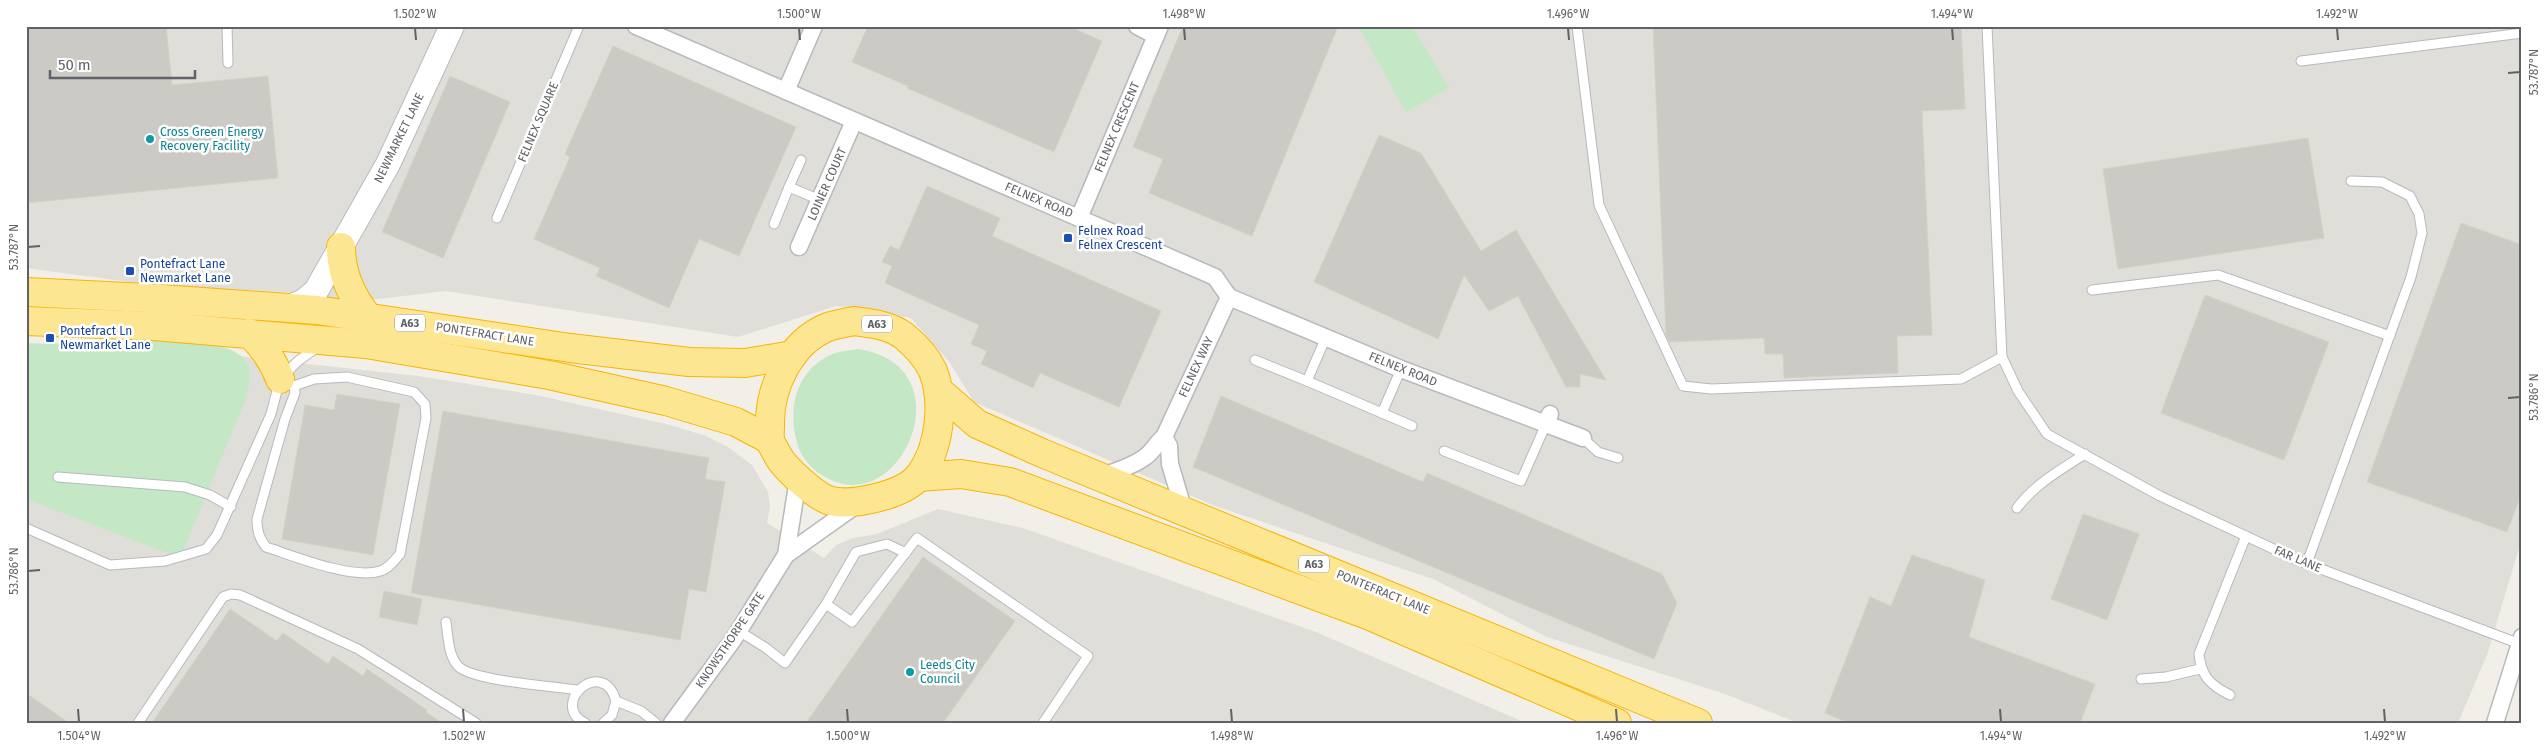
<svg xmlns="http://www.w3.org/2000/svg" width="2548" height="749" font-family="'Fira Sans',sans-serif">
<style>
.industrial{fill:#e0ded9}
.green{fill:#c4e8c6}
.building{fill:#cccac4;stroke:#d6d1c5}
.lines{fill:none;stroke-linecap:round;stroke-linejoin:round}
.lane-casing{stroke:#b7b9be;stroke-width:11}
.street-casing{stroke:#b7b9be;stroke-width:19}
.secondary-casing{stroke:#b8bbc1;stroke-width:26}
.highway-casing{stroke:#f8b500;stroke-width:30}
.lane{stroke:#fff;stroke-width:9}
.street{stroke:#fff;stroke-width:16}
.secondary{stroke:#fff;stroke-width:24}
.highway{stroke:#fde692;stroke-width:28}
.ticks{fill:none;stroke:#5f6267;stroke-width:2}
.culture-dot{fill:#0f9aa8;stroke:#fff;stroke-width:2}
.transit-dot{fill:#1a4fb4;stroke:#fff;stroke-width:2}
.labels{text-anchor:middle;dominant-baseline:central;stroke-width:5;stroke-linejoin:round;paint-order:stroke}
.shield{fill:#fff;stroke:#8f9195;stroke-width:1}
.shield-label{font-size:11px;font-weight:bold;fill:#5f6267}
.street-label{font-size:12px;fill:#5f6267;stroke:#fff}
.culture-label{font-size:12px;fill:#0d838f;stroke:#fff;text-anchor:start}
.transit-label{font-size:12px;fill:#164399;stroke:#fff;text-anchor:start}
.neatline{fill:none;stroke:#5f6267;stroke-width:2}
.ticks-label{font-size:12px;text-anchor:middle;fill:#5f6267}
</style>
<rect width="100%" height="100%" fill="#f1efe7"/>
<g class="industrial">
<path d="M26 26H2522V538L2487 655 2458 723H1798L1725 694 1547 637 1433 579 1215 506 974 402 950 363 911 318 836 306 738 337 446 291 353 302 304 293 153 285 26 268Z"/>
<path d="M26 350 237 356 418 376 536 395 670 425 706 436 728 447 752 465 768 492 770 507 767 523 824 558 836 545 853 538 877 534 938 509 1023 528 1316 632 1526 723H26Z"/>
</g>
<g class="green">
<path d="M1358 26H1412L1449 88 1406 112Z"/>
<path d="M109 339C140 340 231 334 247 363 253 375 248 389 245 401L180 558 26 499V343L51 344Z"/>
<path d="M858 349C966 365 904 514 831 480 817 474 805 463 799 449 786 412 794 369 835 353 842 351 851 350 858 349Z"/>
</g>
<g class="building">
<path d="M26 26H166L172 85 268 76 278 178 26 203Z"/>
<path d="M868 26H1068L1102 41 1054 152 907 88 908 86 852 62Z"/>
<path d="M1183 26H1338L1252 236 1149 193 1163 159 1133 147Z"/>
<path d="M1653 26H1961L1965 109 1922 111 1932 335 1897 336 1898 373 1784 378 1783 354H1765L1764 338 1669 342 1666 334Z"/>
<path d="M613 46 796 127 739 256 699 239 669 308 596 276 600 268 534 239 570 157 565 154Z"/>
<path d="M450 76 510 102 443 258 382 232Z"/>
<path d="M1379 135 1421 153 1481 251 1516 230 1606 380 1580 374V387H1566L1518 296 1489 311 1464 275 1438 339 1314 282Z"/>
<path d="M2308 138 2324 238 2118 269 2103 169Z"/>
<path d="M927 186 1000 218 992 236 1161 311 1119 407 1040 373 1033 388 981 364 987 351 971 344 979 325 885 283 892 266 882 262 890 246 899 250Z"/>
<path d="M2461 223 2522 245V492L2507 532 2367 482Z"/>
<path d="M2205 295 2329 342 2284 460 2161 413Z"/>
<path d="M337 394 400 404 373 555 282 539 305 405 334 410Z"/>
<path d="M1221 396 1423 482 1427 473 1662 574 1677 603 1654 659 1193 467Z"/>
<path d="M443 411 709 458 705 479 725 482 706 592 689 589 680 640 411 593Z"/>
<path d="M2083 514 2139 534 2107 620 2051 599Z"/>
<path d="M1912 555 1985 580 1969 637 2095 684 2080 723H1849L1825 713 1870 597 1891 606Z"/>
<path d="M923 557 1015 621 943 723H806Z"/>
<path d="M384 591 422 599 417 625 379 617Z"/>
<path d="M230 609 277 641 283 633 328 664 333 656 363 676 367 669 427 710 426 712 442 723H152Z"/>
<path d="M26 693 69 723H26Z"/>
</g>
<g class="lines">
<defs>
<g id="lane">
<path d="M227 26 228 63"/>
<path d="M1577 26 1599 205 1683 386 1711 389 1961 379 2002 357"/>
<path d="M1987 26 2002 357 2018 391 2047 434 2160 496 2297 560 2520 644"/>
<path d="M2301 61 2522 33"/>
<path d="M801 160 789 187 820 200"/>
<path d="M497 218 579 26"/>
<path d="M774 224 789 187"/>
<path d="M2092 290 2218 275 2390 336"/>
<path d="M1326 337 1307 381 1382 413 1401 369"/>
<path d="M1255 360 1307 381"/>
<path d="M282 380 294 386 295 393 285 419 257 519C257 531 259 538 266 547 294 556 353 580 380 571 388 569 395 560 400 554L426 418 425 404 414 392 347 377 314 379 294 386"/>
<path d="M1382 413 1412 426"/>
<path d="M1583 438 1598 452 1618 458"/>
<path d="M1444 451 1521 481 1546 424"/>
<path d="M58 477 185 487 210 495 231 507"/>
<path d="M2017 508C2035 484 2060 470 2085 454"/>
<path d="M26 528 110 565 165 561 206 549 217 535 271 414 280 379 298 361 319 346"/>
<path d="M2307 563 2411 277 2422 233 2419 214 2410 196 2382 182 2351 181"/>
<path d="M826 604 856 552 887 544 906 553"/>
<path d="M446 622C448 635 448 655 458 666 472 681 553 686 577 690"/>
<path d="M739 631 766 648 785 663 826 604 852 622 917 538 1088 656 1043 723"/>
<path d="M2141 679 2166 677 2200 669"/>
<path d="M2230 695C2210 685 2201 676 2199 654L2246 536"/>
<path d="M616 701 641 711 656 723"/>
<path d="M138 723 223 597 231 594 240 595 358 649 476 723"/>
<path d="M585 723C548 704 603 655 616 701L612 715 603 723"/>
</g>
<g id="street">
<path d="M636 26 1215 277 1229 297 1401 369 1546 424"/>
<path d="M1137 26 1156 36"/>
<path d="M786 91 814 26"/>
<path d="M1079 218 1160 26"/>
<path d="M799 247 854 121"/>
<path d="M1550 414 1546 424 1583 438"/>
<path d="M1164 437 1169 446 1170 464 1184 511"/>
<path d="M1101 477C1115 471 1132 467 1145 457 1153 452 1156 443 1164 437L1229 297"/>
<path d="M786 555 798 479"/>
<path d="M672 723 733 640 786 555 859 503"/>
<path d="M2495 723 2522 637"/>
</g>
<path id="secondary" d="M287 308 304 301 316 291 388 164 452 26"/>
<g id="highway">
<path d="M341 247C341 274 351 296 368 317"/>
<path d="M26 292 147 298 317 310 570 348 689 362 745 363 793 355"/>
<path d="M26 321 154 326 366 344 549 375 666 401 736 422 770 440"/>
<path d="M854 321C870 323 890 325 904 336 915 345 927 358 933 371 945 402 940 449 919 476 904 495 853 506 831 501 816 497 784 468 777 454 775 450 772 445 770 441 769 436 770 431 770 426 769 388 790 342 828 327 836 324 845 323 854 321Z"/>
<path d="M249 333C264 347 273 360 280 379"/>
<path d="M938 390 977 424 1042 453 1698 723"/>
<path d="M918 477 961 474 1010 482 1370 616 1617 723"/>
</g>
</defs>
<use href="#lane" class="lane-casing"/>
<use href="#street" class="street-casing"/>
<use href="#secondary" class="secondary-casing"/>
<use href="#highway" class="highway-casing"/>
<use href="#lane" class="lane"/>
<use href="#street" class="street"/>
<use href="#secondary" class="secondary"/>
<use href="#highway" class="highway"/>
</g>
<path class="ticks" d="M415 28 416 40M799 28 800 40M1184 28 1185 40M1568 28 1569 40M1952 28 1953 40M2337 28 2338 40M2508 73 2520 72M28 247 40 246M2508 398 2520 397M28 571 40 570M78 709 79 722M463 709 464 722M847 709 848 722M1231 709 1232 722M1616 709 1617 722M2000 709 2001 722M2384 709 2385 722"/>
<g class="culture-dot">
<circle cx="150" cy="139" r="5"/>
<circle cx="910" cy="672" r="5"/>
</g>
<g class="transit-dot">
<rect x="1063" y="233" width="10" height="10" rx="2.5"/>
<rect x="125" y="266" width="10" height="10" rx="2.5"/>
<rect x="45" y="333" width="10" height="10" rx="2.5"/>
</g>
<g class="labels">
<g class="shield">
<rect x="395" y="314.5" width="30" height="17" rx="4"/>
<rect x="862" y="315.5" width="30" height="17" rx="4"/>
<rect x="1299" y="555.5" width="30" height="17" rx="4"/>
</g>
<g class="shield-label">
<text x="410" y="323">A63</text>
<text x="877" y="324">A63</text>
<text x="1314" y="564">A63</text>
</g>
<g class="street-label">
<text transform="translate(538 122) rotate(-67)">FELNEX SQUARE</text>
<text transform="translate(1117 127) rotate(-67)">FELNEX CRESCENT</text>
<text transform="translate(399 138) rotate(-64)">NEWMARKET LANE</text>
<text transform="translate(827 184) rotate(-66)">LOINER COURT</text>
<text transform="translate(1039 200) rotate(23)">FELNEX ROAD</text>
<text transform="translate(485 334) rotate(9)">PONTEFRACT LANE</text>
<text transform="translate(1196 367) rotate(-65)">FELNEX WAY</text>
<text transform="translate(1403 369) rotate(22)">FELNEX ROAD</text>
<text transform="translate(2298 559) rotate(23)">FAR LANE</text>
<text transform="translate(1383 592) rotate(22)">PONTEFRACT LANE</text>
<text transform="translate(730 640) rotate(-56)">KNOWSTHORPE GATE</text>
</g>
<g class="culture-label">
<text x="160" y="132">Cross Green Energy<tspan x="160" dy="14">Recovery Facility</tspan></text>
<text x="920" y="665">Leeds City<tspan x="920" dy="14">Council</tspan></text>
</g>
<g class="transit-label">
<text x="1078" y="231">Felnex Road<tspan x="1078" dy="14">Felnex Crescent</tspan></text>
<text x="140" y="264">Pontefract Lane<tspan x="140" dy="14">Newmarket Lane</tspan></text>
<text x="60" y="331">Pontefract Ln<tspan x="60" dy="14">Newmarket Lane</tspan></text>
</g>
</g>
<rect width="2548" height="749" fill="none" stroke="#ffffff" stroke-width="55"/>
<path d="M50 70v8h145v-8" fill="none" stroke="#5f6267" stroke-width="2.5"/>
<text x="58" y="70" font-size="15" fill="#5f6267" stroke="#ffffff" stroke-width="4" paint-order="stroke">50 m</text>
<rect x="28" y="28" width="2492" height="694" class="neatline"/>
<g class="ticks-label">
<text x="415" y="18">1.502°W</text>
<text x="799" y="18">1.500°W</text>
<text x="1184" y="18">1.498°W</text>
<text x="1568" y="18">1.496°W</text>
<text x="1952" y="18">1.494°W</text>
<text x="2337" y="18">1.492°W</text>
<text transform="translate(2534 72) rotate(-90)" y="4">53.787°N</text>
<text transform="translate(14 247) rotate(-90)" y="4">53.787°N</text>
<text transform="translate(2534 397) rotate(-90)" y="4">53.786°N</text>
<text transform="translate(14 571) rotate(-90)" y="4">53.786°N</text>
<text x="79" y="740">1.504°W</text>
<text x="464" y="740">1.502°W</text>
<text x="848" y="740">1.500°W</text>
<text x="1232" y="740">1.498°W</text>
<text x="1617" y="740">1.496°W</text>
<text x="2001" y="740">1.494°W</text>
<text x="2385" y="740">1.492°W</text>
</g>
</svg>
